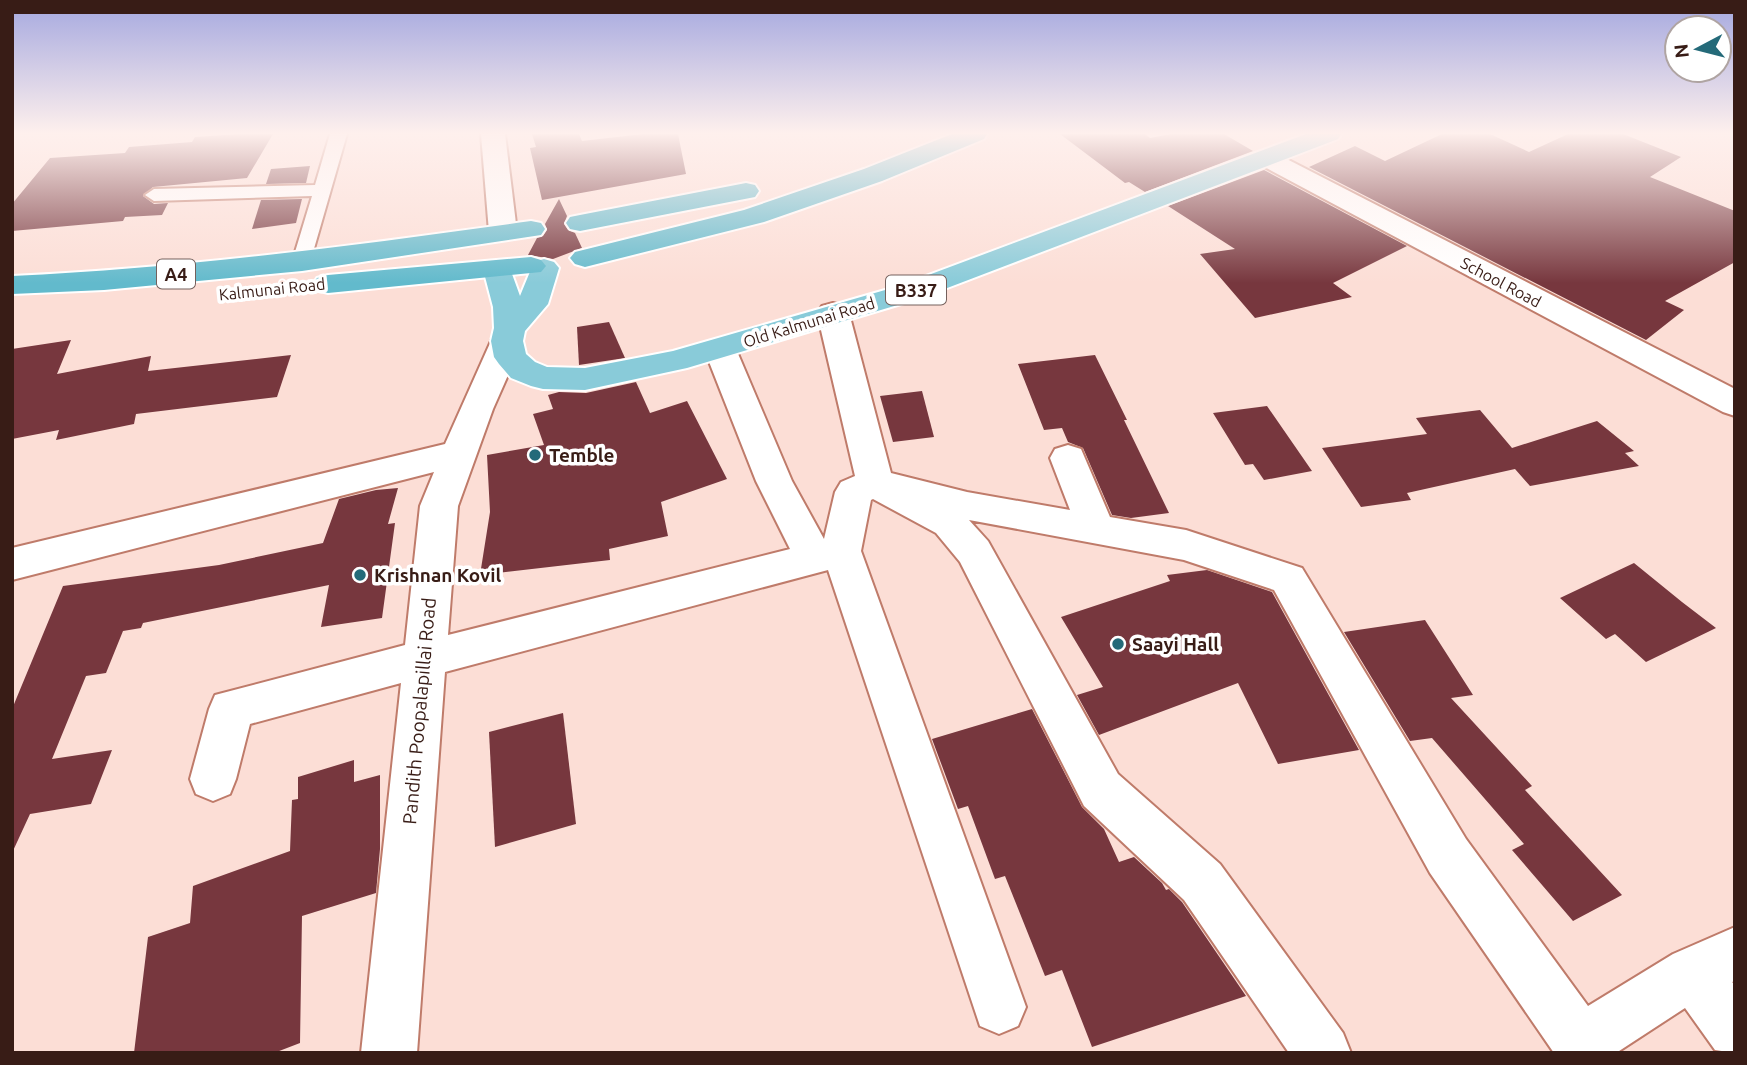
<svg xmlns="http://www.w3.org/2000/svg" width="1747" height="1065" font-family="Ubuntu,sans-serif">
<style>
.building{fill:#77373e}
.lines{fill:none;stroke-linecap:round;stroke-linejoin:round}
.service-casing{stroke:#bf7b6a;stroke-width:4}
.minor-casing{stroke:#bf7b6a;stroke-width:4}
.primary-casing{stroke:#fff;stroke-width:4}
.trunk-casing{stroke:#fff;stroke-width:4}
.service{fill:#fff;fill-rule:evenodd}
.minor{fill:#fff;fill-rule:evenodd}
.primary{fill:#89cbd9;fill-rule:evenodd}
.trunk{fill:#62bacc;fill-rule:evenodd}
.poi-dot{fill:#246a79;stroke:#fff;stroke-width:2.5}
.labels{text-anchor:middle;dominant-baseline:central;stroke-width:7;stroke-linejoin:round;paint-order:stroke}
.far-street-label{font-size:16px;fill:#381c16;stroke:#fff}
.shield{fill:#fff;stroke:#74605c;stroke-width:2}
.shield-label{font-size:18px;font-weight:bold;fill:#381c16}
.poi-label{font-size:19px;font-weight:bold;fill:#381c16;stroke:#fff;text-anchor:start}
.street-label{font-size:19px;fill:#381c16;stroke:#fff}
</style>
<rect width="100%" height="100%" fill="#fcded6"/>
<g class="building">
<path d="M240 134H273L247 178 153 187 143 196 154 204 168 203 162 215 125 217 123 221 12 231V204L50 158 125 153 129 147 192 142 195 137Z"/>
<path d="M532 134H579L582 141 643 134H678L686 174 542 200 530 148 536 147Z"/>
<path d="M1060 134H1145L1150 138 1171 134H1224L1253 151 1145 192 1129 182 1125 183Z"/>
<path d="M1442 134H1490L1529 152 1568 134H1623L1681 157 1650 177 1735 211V262L1665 301 1684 310 1646 340 1309 167 1355 146 1385 161Z"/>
<path d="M310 166 306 183 266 184 271 169Z"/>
<path d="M1264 170 1407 246 1333 283 1352 297 1255 318 1200 254 1235 249 1168 206Z"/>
<path d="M302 199 296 223 252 229 261 200Z"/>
<path d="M559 199 567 216 564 224 568 230 575 233 582 248 553 259 528 255 537 238 543 236 547 230 545 224Z"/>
<path d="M609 322 625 358 579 365 577 327Z"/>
<path d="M71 340 57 374 151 356 148 371 291 355 277 397 136 414 134 424 56 440 59 430 12 439V349Z"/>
<path d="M1095 355 1127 420H1124L1169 513 1131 518 1112 515 1083 448 1068 442 1062 428 1044 430 1018 364Z"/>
<path d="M636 382 650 413 687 401 727 479 661 502 668 536 609 549 610 560 480 575 490 512 487 455 544 445 533 414 553 409 548 395 559 392 586 393Z"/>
<path d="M922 391 934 437 893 442 880 396Z"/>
<path d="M1267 406 1312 471 1264 480 1253 464 1245 465 1213 413Z"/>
<path d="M1480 410 1512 448 1597 421 1634 451 1625 453 1639 466 1530 486 1515 469 1407 493 1411 500 1361 507 1322 448 1427 434 1416 418Z"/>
<path d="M398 488 388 524 395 523 382 618 321 627 329 585 143 623 141 628 123 631 106 673 86 676 52 759 112 750 91 804 30 814 12 853V709L63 586 219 565 323 543 339 499 376 490Z"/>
<path d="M1634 563 1682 602 1716 628 1646 662 1615 634 1606 639 1560 598Z"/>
<path d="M1207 570 1272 592 1359 750 1278 764 1238 683 1099 735 1077 695 1103 687 1061 617 1170 581 1167 575Z"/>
<path d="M1425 620 1473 695 1451 698 1532 786 1525 790 1622 895 1573 921 1512 850 1524 844 1432 738 1410 741 1344 632Z"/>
<path d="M1032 709 1082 807 1104 829 1119 862 1134 857 1162 883 1166 890 1169 889 1182 902 1246 996 1092 1047 1062 970 1045 976 1005 876 995 879 968 806 958 809 932 739Z"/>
<path d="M563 713 576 824 495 847 489 732Z"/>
<path d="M354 760V782L380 775V849L376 893 302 916 300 1043 274 1053H134L148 937 190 923 193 886 290 851 292 800 298 799V777Z"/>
</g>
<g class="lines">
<defs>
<path id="service" d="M330 134H347L309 266H295L292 262 312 196 154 201 145 195 154 189 315 185Z"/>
<g id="minor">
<path d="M481 134H505L517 232 513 238 503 240 493 238 489 232Z"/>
<path d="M1268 151 1277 154 1735 389V416L1723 412 1259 164 1255 159 1259 154Z"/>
<path d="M833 303 844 306 849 313 891 473 967 492 1070 510 1050 458 1055 449 1068 445 1081 449 1110 517 1186 530 1302 568 1466 839 1588 1006 1673 954 1735 927V981L1732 982 1735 985V1053L1715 1050 1685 1008 1616 1053H1554L1430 873 1274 590 1184 560 969 520 988 541 1118 774 1220 864 1343 1033 1351 1053H1289L1184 900 1084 806 960 562 936 533 873 499 871 500 861 551 1026 1007 1018 1026 999 1034 980 1026 828 570 445 672 417 1053H361L401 683 250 724 236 779 230 794 213 801 196 794 190 779 209 709 215 695 405 645 420 506 434 472 12 580V548L445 444 491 341 496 334 507 331 518 334 523 341 493 409 458 506 448 635 790 549 756 481 704 349 709 342 720 339 731 342 736 349 792 481 824 539 835 492 841 482 855 476 817 313 822 306Z"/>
</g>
<path id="primary" d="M1306 134H1341L1338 139 921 298 687 368 585 390 543 389 531 386 511 378 499 364 494 357 491 341 494 328 493 307 483 269 488 263 498 260 508 263 520 296 534 262 544 259 554 262 559 268 548 304 525 331 523 341 526 354 535 362 547 367 585 368 673 351 899 286Z"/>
<g id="trunk">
<path d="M952 134H987L984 139 882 181 764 222 585 267 575 264 570 258 575 252 744 210 864 169Z"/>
<path d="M746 183 755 185 759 191 755 197 580 231 570 229 566 223 570 217 580 215Z"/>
<path d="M531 221 541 223 545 229 541 235 302 271 104 290 12 294V276C187 268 358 245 531 221Z"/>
<path d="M531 257 541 260 546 266 541 272 328 293 317 290 313 284 317 278 328 275Z"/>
</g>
</defs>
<use href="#service" class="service-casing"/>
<use href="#minor" class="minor-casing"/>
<use href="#primary" class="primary-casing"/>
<use href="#trunk" class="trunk-casing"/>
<use href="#service" class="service"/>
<use href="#minor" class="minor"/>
<use href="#primary" class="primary"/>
<use href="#trunk" class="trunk"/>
</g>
<linearGradient id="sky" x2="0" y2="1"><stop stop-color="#a5a8df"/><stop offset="0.47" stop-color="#fef0ed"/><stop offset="1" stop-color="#fef0ed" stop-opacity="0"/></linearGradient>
<rect width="1747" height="283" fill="url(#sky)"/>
<g class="poi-dot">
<circle cx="535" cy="455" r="7"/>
<circle cx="360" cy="575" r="7"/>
<circle cx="1118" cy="644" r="7"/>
</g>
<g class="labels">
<g class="far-street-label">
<text transform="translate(1501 282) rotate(28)">School Road</text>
<text transform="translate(272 289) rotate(-6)">Kalmunai Road</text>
<text transform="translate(809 322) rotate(-17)">Old Kalmunai Road</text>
</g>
<g class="shield">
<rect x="157" y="259.5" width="38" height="29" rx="5"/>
<rect x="886" y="275.5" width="60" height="29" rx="5"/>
</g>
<g class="shield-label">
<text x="176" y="274">A4</text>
<text x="916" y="290">B337</text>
</g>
<g class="poi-label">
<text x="549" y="455">Temble</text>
<text x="374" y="575">Krishnan Kovil</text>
<text x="1132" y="644">Saayi Hall</text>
</g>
<g class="street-label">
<text transform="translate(419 711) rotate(-85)">Pandith Poopalapillai Road</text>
</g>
</g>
<rect width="1747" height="1065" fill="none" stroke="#381c16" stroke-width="28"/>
<g transform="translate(1698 49) rotate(263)"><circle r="33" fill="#ffffff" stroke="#afa4a2" stroke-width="2"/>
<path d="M0-5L12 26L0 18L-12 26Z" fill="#246a79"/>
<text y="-10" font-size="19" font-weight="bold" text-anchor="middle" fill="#381c16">N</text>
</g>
</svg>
